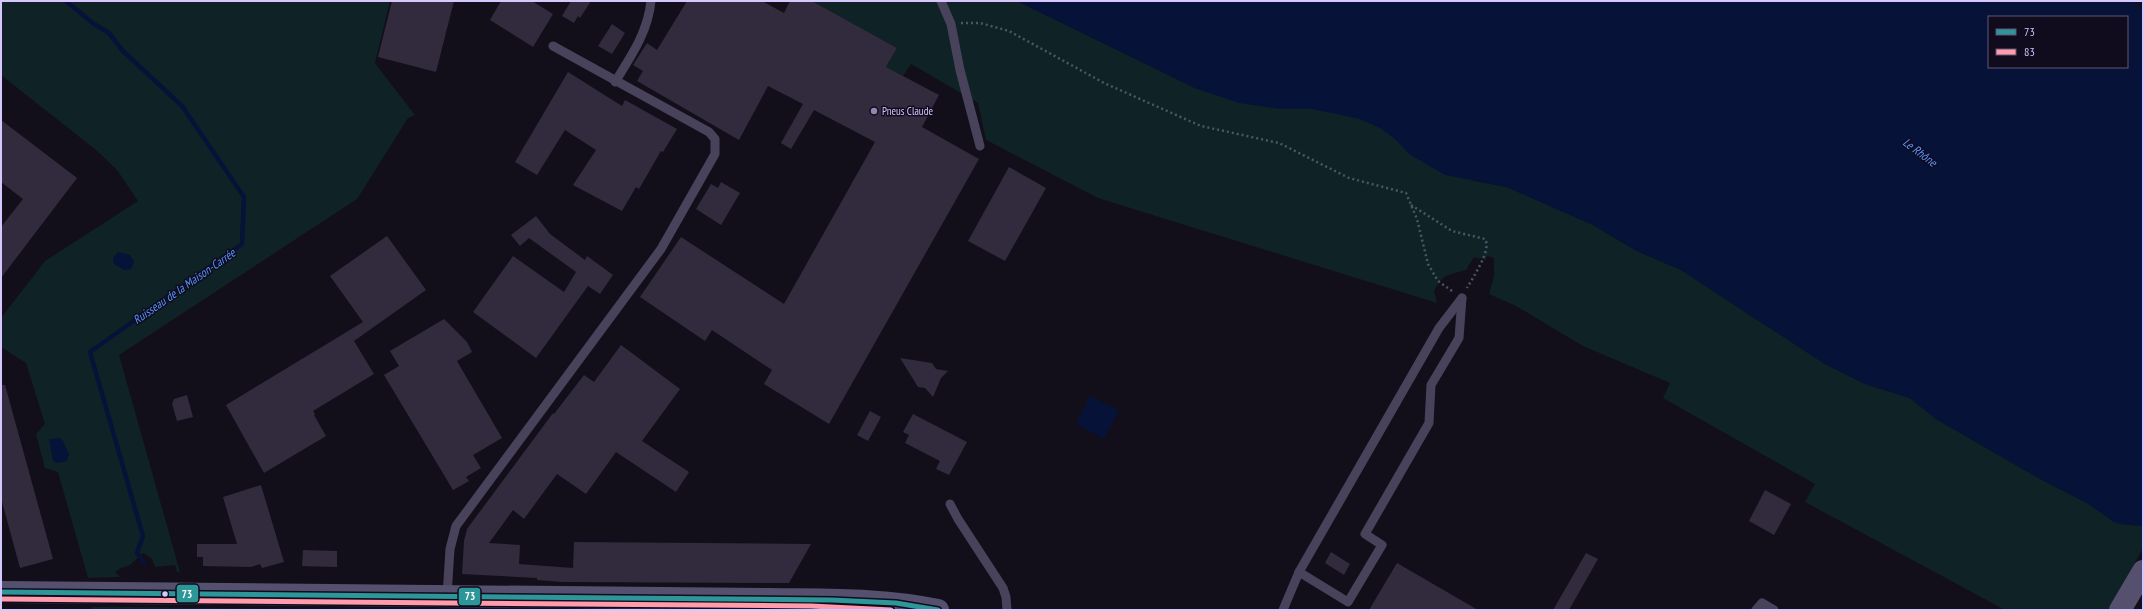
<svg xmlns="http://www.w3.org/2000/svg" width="2144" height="611" font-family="'PT Sans Narrow',sans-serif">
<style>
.green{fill:#0f2226}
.water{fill:#071238;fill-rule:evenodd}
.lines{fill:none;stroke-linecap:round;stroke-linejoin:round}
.stream{stroke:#071238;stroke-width:4.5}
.building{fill:#312b3d}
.path{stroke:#4b5768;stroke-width:2.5;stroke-dasharray:2 3;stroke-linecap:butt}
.lane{stroke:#48435b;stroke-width:9}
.secondary{stroke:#55506e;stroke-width:22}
.bus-1-casing{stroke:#110b1e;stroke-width:8}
.bus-2-casing{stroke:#110b1e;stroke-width:8}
.bus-1{stroke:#2d9698;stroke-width:5}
.bus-2{stroke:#ff9baa;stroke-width:5}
.poi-dot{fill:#9187af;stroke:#110b1e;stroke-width:1.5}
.bus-dot{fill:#d6c7ff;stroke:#110b1e;stroke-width:1.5}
.labels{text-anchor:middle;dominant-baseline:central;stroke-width:3;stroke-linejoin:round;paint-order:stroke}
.poi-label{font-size:11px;fill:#d6c7ff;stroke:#110b1e;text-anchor:start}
.water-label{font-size:12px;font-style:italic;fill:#5597ff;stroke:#110b1e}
.line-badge{stroke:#110b1e;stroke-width:1.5}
.badge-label{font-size:11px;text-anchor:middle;font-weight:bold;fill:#fff}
</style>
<rect width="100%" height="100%" fill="#120f1a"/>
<g class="green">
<path d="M1 1H390L375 63 415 115 408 118 357 199 119 355 180 572H177L175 565 155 567 152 559 143 553 130 565 121 568 115 572 120 577 88 578 58 472 45 468 36 434 45 424 26 363 1 347V318L45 261 138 201 117 170 96 150 1 75Z"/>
<path d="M812 1H1017L1197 89 1273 62 1474 181 1507 187 1593 225 1637 251 1681 270 1825 364 1865 384 1910 398 1936 419 2042 480 2087 503 2115 522 2122 524 2143 526V548L2109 610H2005L1805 502 1815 484 1663 398 1670 383 1583 346 1516 306 1489 294 1494 276V258L1487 256 1486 260 1474 257 1466 270C1448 275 1443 274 1434 291L1437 303 1098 198 986 140 978 103 911 64 903 76 886 67 897 48Z"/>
<path d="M92 607H130L397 610H91Z"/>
</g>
<g class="water">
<path d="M1017 1H2133L2143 9V526L2121 524 2114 522 2087 503 2042 480 1936 419 1910 398 1865 384 1825 364 1681 270 1637 251 1593 225 1507 187 1445 175 1409 154 1395 139 1380 128 1360 119 1312 109H1281L1239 103 1197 89ZM1989 17H2127V67H1989Z"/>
<path d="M118 252 130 255 134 262 131 269 124 270 114 264 113 258Z"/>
<path d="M1090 396 1119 410 1104 439 1076 424Z"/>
<path d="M58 438 62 439 69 454 67 461 57 463 53 461 49 439Z"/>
</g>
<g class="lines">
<path class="stream" d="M66 1 94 24 109 33 123 51 182 106 244 197 242 244 90 352 143 536 137 553 144 563"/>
</g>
<g class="building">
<path d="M392 1H454L436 72 378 57Z"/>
<path d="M501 1H532L553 14 533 47 490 20Z"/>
<path d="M571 1H591L580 18 578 16 574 23 562 16Z"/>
<path d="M687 1H762L784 13 790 1H812L897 48 886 67 939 95 922 127 979 159 829 424 764 384 772 370 712 330 705 341 640 297 681 237 784 304 875 142 814 110 791 149 781 143 803 104 768 86 739 140 637 81 643 71 633 65 647 43 657 50Z"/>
<path d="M612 24 625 33 612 54 598 46Z"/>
<path d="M568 72 622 106 625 100 677 129 663 152 661 151 639 189 636 187 622 211 573 185 596 150 565 130 537 175 515 162Z"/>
<path d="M1 120 77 178 1 278V227L23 199 1 182Z"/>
<path d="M1009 167 1046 188 1005 261 968 241Z"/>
<path d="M721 182 740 193 721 225 696 209 711 184 718 188Z"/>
<path d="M536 216 550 234 585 260 587 256 613 275 600 294 588 286 536 358 473 312 513 256 564 292 576 272 529 238 520 246 511 235Z"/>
<path d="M387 236 426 290 354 341 374 374 313 411 315 414 314 415 326 436 264 473 226 405 363 322 330 276Z"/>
<path d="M444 319 467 342 472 352 457 361 502 438 473 455 481 468 466 477 469 481 453 490 384 375 399 366 390 351Z"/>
<path d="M621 345 680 389 642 441 689 472 676 492 616 452 586 494 557 474 524 519 513 510 489 543 520 545 519 564 573 568 574 542 811 544 789 583 563 582 537 580V578L462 574 464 541 467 529 553 413 554 414 584 375 594 382Z"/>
<path d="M900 358 932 363 936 369 948 371 941 378 933 397 925 388 918 387Z"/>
<path d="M1 385H5L53 559 20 568 1 498Z"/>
<path d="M187 395 193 417 177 421 172 404 174 399Z"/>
<path d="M870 411 881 417 868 441 857 435Z"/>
<path d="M913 414 967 442 949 475 936 469 940 461 905 443 909 435 903 432Z"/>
<path d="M261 485 284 562 262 568 260 564 251 567 203 566V557H197V544H237L223 497Z"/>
<path d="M1765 490 1791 504 1774 535 1749 521Z"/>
<path d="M303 550 337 551V567L302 566Z"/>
<path d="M1331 552 1350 564 1344 575 1325 563Z"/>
<path d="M1586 553 1598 559 1569 610H1553Z"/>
<path d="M1397 563 1478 610H1369Z"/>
</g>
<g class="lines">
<g class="path">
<path d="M961 23H980L1009 31 1104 83 1201 126 1279 143 1349 178 1406 193 1417 219 1428 264 1438 281 1452 291"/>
<path d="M1411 205 1452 231 1485 239C1492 250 1473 277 1467 288"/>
</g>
<g class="lane">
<path d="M941 1 951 24 960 70 980 146"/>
<path d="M615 82C631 56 648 32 651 1"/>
<path d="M950 504 958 519 1003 588 1006 597 1007 610"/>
<path d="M1299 572 1348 602 1382 545 1365 534 1429 423 1431 385 1459 338 1462 298"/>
<path d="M447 596 450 549 456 526 661 249 715 154V139L709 132 553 46"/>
<path d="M1283 610 1299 572 1439 328 1462 298"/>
<path d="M1756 610 1762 603 1774 610"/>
</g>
<g class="secondary">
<path d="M1 592 769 599C825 600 882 598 938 610"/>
<path d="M2120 610 2143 571"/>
</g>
<defs>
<path id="bus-1" d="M1 592 832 600 896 603 938 610"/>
<path id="bus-2" d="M1 599 811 606 891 610"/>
</defs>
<use href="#bus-1" class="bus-1-casing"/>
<use href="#bus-2" class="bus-2-casing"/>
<use href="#bus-1" class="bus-1"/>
<use href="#bus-2" class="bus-2"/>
</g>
<circle class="poi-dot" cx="874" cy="111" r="4"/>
<circle class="bus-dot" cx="165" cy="594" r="3.5"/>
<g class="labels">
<g class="poi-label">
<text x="882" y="111">Pneus Claude</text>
</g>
<g class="water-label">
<text transform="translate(1920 152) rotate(37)">Le Rhône</text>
<text transform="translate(184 286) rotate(-35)">Ruisseau de la Maison-Carrée</text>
</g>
</g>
<g class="line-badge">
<rect x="176" y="584" width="23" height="19" rx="4" fill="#2d9698"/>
<rect x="458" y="587" width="23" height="19" rx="4" fill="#2d9698"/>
</g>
<g class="badge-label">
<text x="187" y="598">73</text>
<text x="470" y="600">73</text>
</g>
<rect width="2144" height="611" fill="none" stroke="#d6c7ff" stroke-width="4"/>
<rect x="1988" y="16" width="140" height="52" fill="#110b1e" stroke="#605678"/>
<rect x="1996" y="29" width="20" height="6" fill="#2d9698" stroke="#605678"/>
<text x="2024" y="36" font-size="12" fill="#d6c7ff">73</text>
<rect x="1996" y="49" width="20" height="6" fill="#ff9baa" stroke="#605678"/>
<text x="2024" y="56" font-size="12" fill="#d6c7ff">83</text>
</svg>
